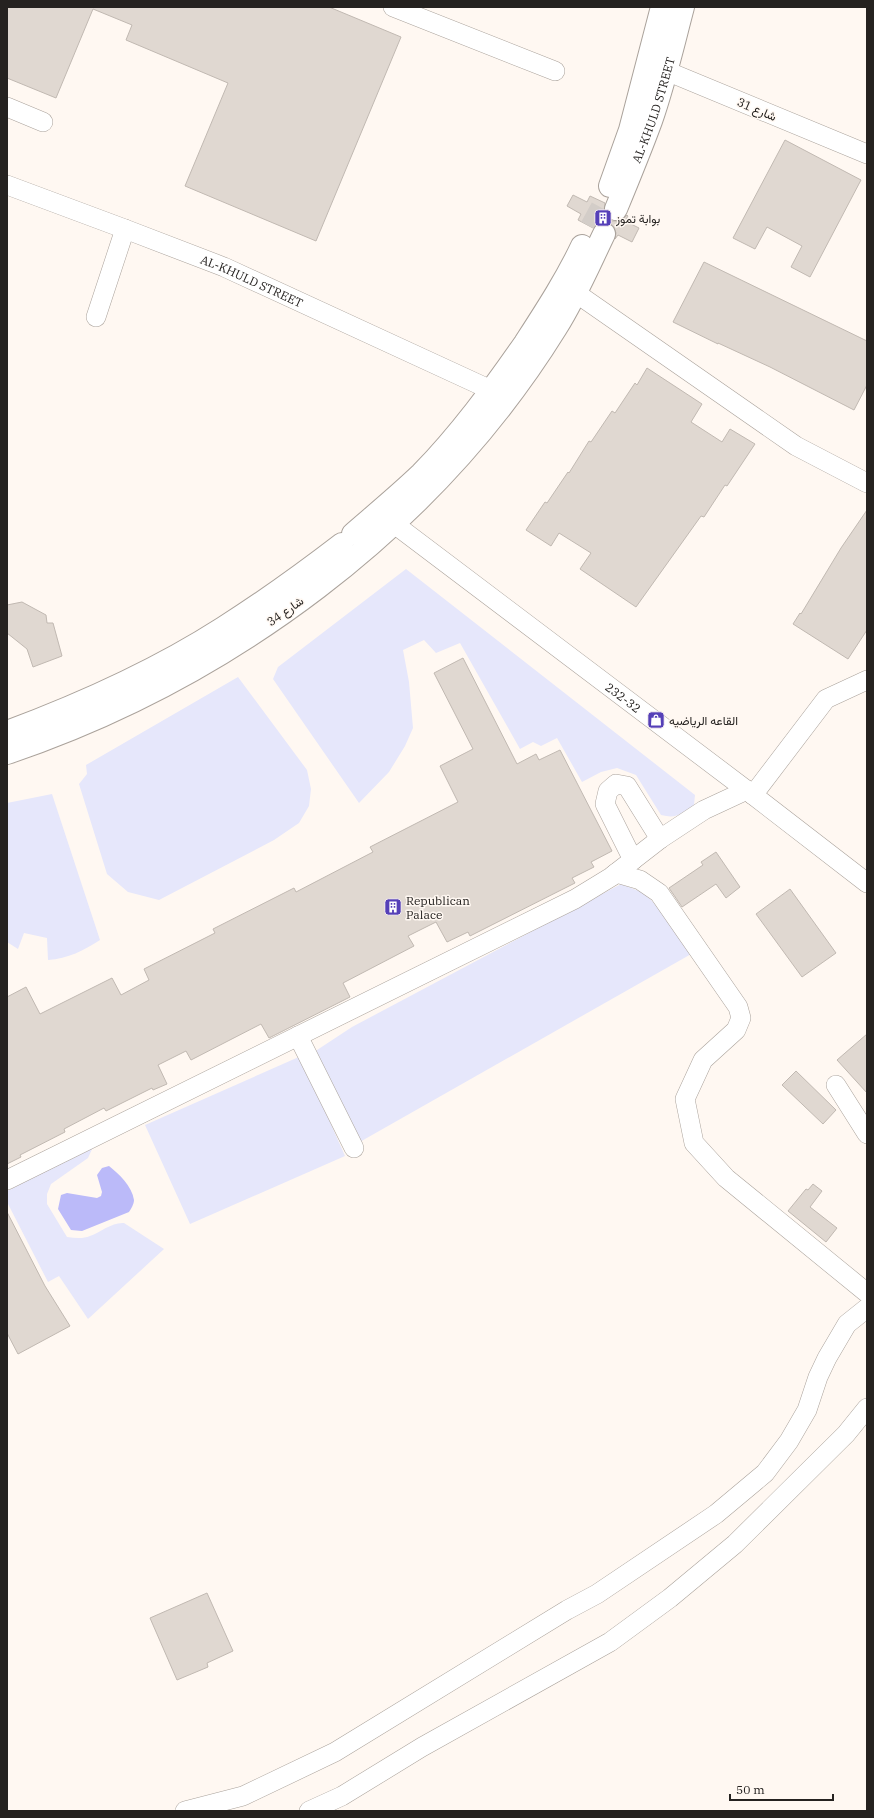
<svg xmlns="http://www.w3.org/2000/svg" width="874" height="1818" font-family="'IBM Plex Serif',Vazirmatn,serif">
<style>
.green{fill:#e6e7fb}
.water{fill:#bbbaf9}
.building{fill:#e0d8d1;stroke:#c1b9b2}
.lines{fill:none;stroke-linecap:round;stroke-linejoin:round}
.major-tunnel{stroke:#d3cdc8;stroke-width:22;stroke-dasharray:22 11;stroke-linecap:butt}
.minor-casing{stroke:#aaa29b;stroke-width:20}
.major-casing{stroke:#aaa29b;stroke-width:24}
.minor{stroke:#fff;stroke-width:19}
.major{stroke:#fff;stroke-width:22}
.labels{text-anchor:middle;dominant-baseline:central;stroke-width:3;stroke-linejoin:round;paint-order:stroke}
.street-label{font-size:12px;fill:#252220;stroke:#fff8f2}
.poi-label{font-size:12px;fill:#252220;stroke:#fff8f2;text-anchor:start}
</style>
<rect width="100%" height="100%" fill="#fff8f2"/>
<g class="green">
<path d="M406 569 695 795 694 805C681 814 677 819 661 815L636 775 617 768 601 772 582 782 557 738 541 746 533 742 520 749 460 643 436 653 424 640 403 650 409 682 413 728 405 746 389 772 359 803 273 679 278 667Z"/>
<path d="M238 677 307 770 311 789 309 806 299 823 274 840 159 900 128 892 107 874 79 784 87 774 86 765Z"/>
<path d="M52 794 100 940C84 950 68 959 48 960L47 938 24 933 18 949 7 942V803Z"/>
<path d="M621 884 644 893 653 902 693 953 358 1143 314 1052 352 1027Z"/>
<path d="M301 1056 345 1156 190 1224 145 1125Z"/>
<path d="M93 1147 88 1158 51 1184 47 1194V1204L67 1237C75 1238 83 1239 90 1236 101 1232 112 1222 124 1223L164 1249 88 1319 59 1276 48 1282 7 1202V1191Z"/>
</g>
<path class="water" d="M109 1166C119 1174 132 1186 134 1200 134 1204 131 1209 129 1212L82 1231 71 1230 58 1209 61 1195 67 1193 97 1198 101 1196 102 1192 97 1175 102 1168Z"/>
<g class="building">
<path d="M7 7H329L401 37 316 241 185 186 228 83 126 40 132 25 93 9 56 98 7 78Z"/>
<path d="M785 140 861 180 810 277 791 267 802 246 767 227 755 249 733 238Z"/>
<path d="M573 195 587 202 590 196 605 203 604 211 606 217 612 221H618L623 219 627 215 628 216 625 221 639 228 632 242 618 235 615 239 616 233 614 227 609 223 603 222 597 224 593 228 578 220 581 214 567 206Z"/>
<path d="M704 262 867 341V385L854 410 770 367 718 343V344L673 322Z"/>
<path d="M647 368 702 404 691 422 722 442 730 429 755 444 727 486 725 485 704 517 701 516 636 607 580 569 591 553 559 533 551 546 526 530 545 502 547 503 568 472 569 473 589 441 591 442 612 411 615 413 635 383 637 385Z"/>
<path d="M867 510V630L848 659 793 624 800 613 801 614 841 548Z"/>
<path d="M22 602 46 615 47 623H53L62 656 33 667 27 649 7 633V605Z"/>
<path d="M463 658 517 764 536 754 539 760 560 750 612 851 591 862 594 867 572 878 575 883 470 936 468 932 447 942 436 922 408 936 414 946 343 983 350 997 269 1038 261 1024 191 1060 186 1051 158 1065 167 1084 153 1090 152 1088 106 1111 104 1108 64 1129 65 1132 20 1155 21 1157 7 1164V997L26 987 40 1014 112 978 121 995 149 980 144 969 215 933 213 929 294 888 296 892 373 852 370 847 458 802 440 766 473 749 434 673Z"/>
<path d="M716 852 740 887 726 898 716 884 682 907 669 888 703 865 701 862Z"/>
<path d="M790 889 836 953 802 977 756 914Z"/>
<path d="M867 1034V1093L837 1060Z"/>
<path d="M796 1071 836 1110 823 1124 782 1085Z"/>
<path d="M813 1184 822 1191 810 1207 837 1228 826 1242 788 1211 806 1189 808 1190Z"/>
<path d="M7 1212 45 1286 70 1326 18 1354 7 1333Z"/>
<path d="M207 1593 233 1651 207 1663 208 1667 177 1680 150 1618Z"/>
</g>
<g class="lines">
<path class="major-tunnel" d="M591 227 604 203"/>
<defs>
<g id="minor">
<path d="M393 7 555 71"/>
<path d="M652 65 867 154"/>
<path d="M7 107 43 122"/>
<path id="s1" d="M7 185 125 229 224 267 491 390 505 394"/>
<path d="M563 284 796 446 867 483"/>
<path d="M96 317 125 229"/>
<path id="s2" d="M381 514 753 795 867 883"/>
<path d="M753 795 826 699 867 680"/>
<path d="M633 860 605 804 608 791 616 784 627 786 660 839"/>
<path d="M616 873 640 880 659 893 738 1007 741 1018 736 1030 703 1060 685 1099 694 1143 726 1178 867 1293"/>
<path d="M298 1036 354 1148"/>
<path d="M836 1085 867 1134"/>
<path d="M7 1180 575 899 611 877 660 839 704 810 747 790"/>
<path d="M185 1811 243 1796 335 1752 567 1610 597 1594 716 1514 765 1473 789 1441 807 1410 818 1377 827 1358 847 1324 867 1308"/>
<path d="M309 1811 342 1796 422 1747 610 1642 670 1598 735 1544 846 1434 867 1408"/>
</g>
<g id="major">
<path d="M610 186 630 130 662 7"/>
<path id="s3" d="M616 209C628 180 640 151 651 121 664 84 673 45 683 7"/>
<path d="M353 534C376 514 399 495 421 474 460 434 493 389 525 343 545 312 566 280 582 246"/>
<path d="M7 732C82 704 156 671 223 628 264 602 303 574 342 544"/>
<path d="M7 753C228 678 432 528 556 328 575 298 589 265 604 234"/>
</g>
</defs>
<use href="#minor" class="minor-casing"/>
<use href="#major" class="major-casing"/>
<use href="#minor" class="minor"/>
<use href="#major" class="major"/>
</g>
<defs>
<symbol id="building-square" viewBox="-11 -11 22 22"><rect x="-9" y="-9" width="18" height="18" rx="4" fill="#5540b8" stroke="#fff8f2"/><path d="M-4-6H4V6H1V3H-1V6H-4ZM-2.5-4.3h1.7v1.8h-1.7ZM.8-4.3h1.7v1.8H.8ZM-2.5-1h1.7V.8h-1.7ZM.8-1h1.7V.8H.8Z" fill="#fff"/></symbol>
<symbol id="shop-square" viewBox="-11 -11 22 22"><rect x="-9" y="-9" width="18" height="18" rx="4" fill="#5540b8" stroke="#fff8f2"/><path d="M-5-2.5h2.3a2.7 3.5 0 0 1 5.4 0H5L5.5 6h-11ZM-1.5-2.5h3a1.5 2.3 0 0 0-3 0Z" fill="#fff"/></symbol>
</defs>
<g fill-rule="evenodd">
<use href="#building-square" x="593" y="208" width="20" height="20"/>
<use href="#shop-square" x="646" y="710" width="20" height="20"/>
<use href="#building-square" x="383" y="897" width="20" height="20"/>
</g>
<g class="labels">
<g class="street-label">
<text stroke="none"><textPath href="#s3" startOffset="106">AL-KHULD STREET</textPath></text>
<text transform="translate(757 109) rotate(23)">شارع 31</text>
<text stroke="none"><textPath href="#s1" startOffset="263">AL-KHULD STREET</textPath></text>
<text transform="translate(285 611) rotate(-35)">شارع 34</text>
<text stroke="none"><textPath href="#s2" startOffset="304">232-32</textPath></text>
</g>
<g class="poi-label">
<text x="616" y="218">بوابة تموز</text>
<text x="669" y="720">القاعه الرياضيه</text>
<text x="406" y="900">Republican<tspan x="406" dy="14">Palace</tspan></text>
</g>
</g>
<rect width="874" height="1818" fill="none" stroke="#252220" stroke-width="16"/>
<path d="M730 1794v6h103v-6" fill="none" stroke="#252220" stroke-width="2"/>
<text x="736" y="1794" font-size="12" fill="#252220" stroke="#fff8f2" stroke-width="3" paint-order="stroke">50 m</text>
</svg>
